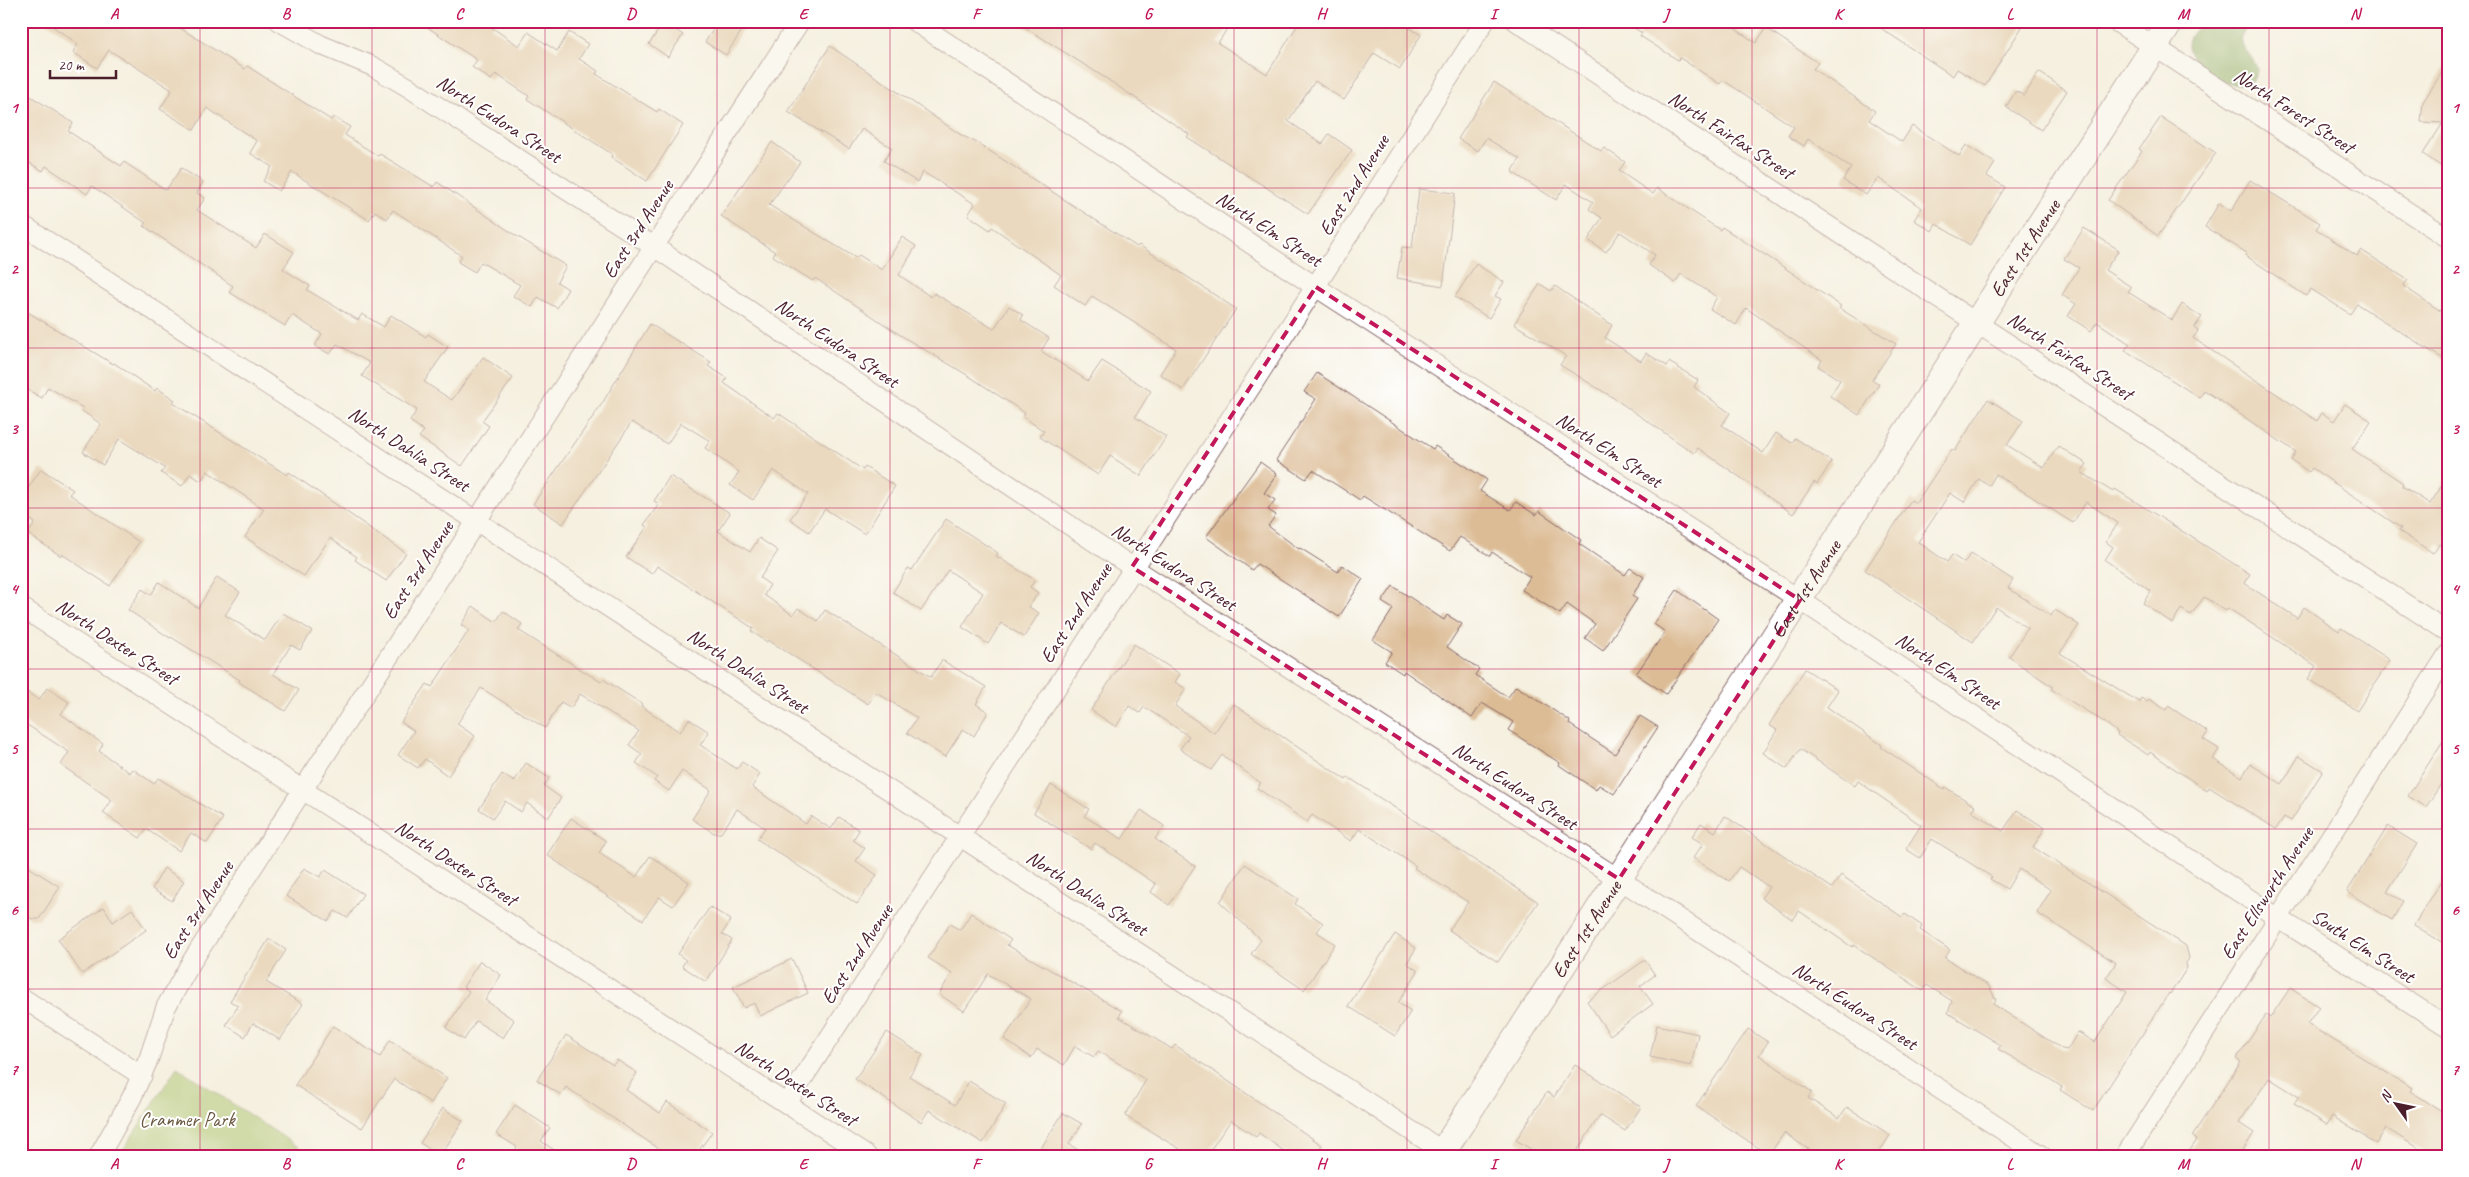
<svg xmlns="http://www.w3.org/2000/svg" width="2469" height="1177" font-family="Caveat,sans-serif">
<style>
.green{fill:#a5c168;stroke:#78704a}
.forest{fill:#84a75c;stroke:#676344}
.building{fill:#dcbc95}
.lines{fill:none;stroke-linecap:round;stroke-linejoin:round}
.street-casing{stroke:#86686a;stroke-width:21}
.secondary-casing{stroke:#86686a;stroke-width:28}
.street{stroke:#fff;stroke-width:19}
.secondary{stroke:#fff;stroke-width:26}
.marked{fill:none;stroke:#c2185b;stroke-width:4;stroke-dasharray:10 6;stroke-linejoin:round}
.grid{fill:none;stroke:#c2185b;stroke-width:1;stroke-opacity:0.55}
.labels{text-anchor:middle;dominant-baseline:central;stroke-width:4;stroke-linejoin:round;paint-order:stroke}
.street-label{font-size:20px;fill:#4a1f2b;stroke:#fff}
.park-label{font-size:20px;fill:#6a5840;stroke:#fff}
.neatline{fill:none;stroke:#c2185b;stroke-width:2}
.grid-label{font-size:16px;text-anchor:middle;font-weight:bold;fill:#c2185b}
</style>
<rect width="100%" height="100%" fill="#fff"/>
<filter id="ink" filterUnits="userSpaceOnUse"><feTurbulence type="fractalNoise" baseFrequency=".02" numOctaves="2"/><feDisplacementMap in="SourceGraphic" scale="10" xChannelSelector="R" yChannelSelector="G"/><feConvolveMatrix kernelMatrix="1 2 1 2 8 2 1 2 1" color-interpolation-filters="sRGB"/></filter>
<filter id="wash" filterUnits="userSpaceOnUse"><feTurbulence type="fractalNoise" baseFrequency=".0096" numOctaves="4" result="noise"/><feDisplacementMap in="SourceGraphic" scale="20" xChannelSelector="R" yChannelSelector="G"/><feGaussianBlur stdDeviation="1.12" result="paint"/><feColorMatrix in="noise" values="0 0 0 0 0 0 0 0 0 0 0 0 0 0 0 0 0 1.4 0 .05"/><feComposite in="paint" operator="in"/></filter>
<g filter="url(#wash)">
<rect width="100%" height="100%" fill="#f5f0e0"/>
<path class="green" d="M177 1067 312 1156H119Z"/>
<path class="forest" d="M2204 21H2248L2240 39C2244 51 2253 57 2258 69L2253 81C2245 84 2235 86 2227 83 2212 77 2182 58 2189 39 2192 32 2199 26 2204 21Z"/>
<g id="blocks">
<g class="building">
<path d="M45 21H169L245 69 247 66 331 120 333 117 350 127 345 135 378 156 380 154 434 187 437 182 515 235 566 266 557 282 568 289 557 308 538 297 532 307 513 296 520 285 481 262 475 272 458 262 462 256 393 210 387 219 375 211 369 220 292 172 279 191 263 181 272 167 250 153 257 141 207 108 194 130 160 109 172 90 109 50 97 68 73 52 78 44Z"/>
<path d="M418 21H495L491 27 519 46 528 32 557 51 569 32 588 44 579 59 598 71 596 74 657 112 659 109 683 125 647 181 611 157 612 154 527 99 529 96 496 74 491 80 472 67 477 60Z"/>
<path d="M719 21H748L726 55 705 42Z"/>
<path d="M1015 21H1232L1218 43 1267 74 1300 21H1399L1421 35 1400 69 1374 53 1344 100 1315 81 1288 121 1322 144 1329 134 1352 150 1308 214 1187 137 1189 134 1107 79Z"/>
<path d="M1623 21H1724L1756 43 1766 28 1818 63 1813 69 1875 111 1869 120 1902 142 1912 126 1959 156 1966 145 1995 163 1987 176 2005 187 1970 245 1936 224 1932 231 1914 220 1922 208 1878 178 1866 195 1843 180 1851 168 1808 139 1804 146 1788 136 1794 127 1723 80 1720 84 1680 58 1678 60 1640 36 1642 33Z"/>
<path d="M1870 21H2012L2022 27 1985 86 1957 69 1953 76Z"/>
<path d="M664 22 683 35 668 57 649 44Z"/>
<path d="M830 46 961 135 979 144 1137 247 1139 245 1236 309 1183 390 1160 374 1176 349 1092 296 1085 306 1054 285 1061 275 992 227 990 230 968 215 975 204 923 172 917 182 884 161 892 148 862 129 849 149 788 112Z"/>
<path d="M2448 63V171L2423 154 2443 123 2421 122 2423 102Z"/>
<path d="M2039 72 2067 91 2041 130 2006 107 2016 91 2024 96Z"/>
<path d="M1494 82 1601 151 1604 148 1625 162 1619 171 1653 194 1657 188 1720 230 1722 227 1776 262 1841 306 1839 308 1896 344 1872 380 1879 384 1859 415 1830 396 1840 380 1818 366 1822 360 1746 308 1736 325 1710 309 1717 297 1681 274 1675 283 1649 265 1655 255 1620 232 1606 252 1588 240 1602 218 1589 209 1593 202 1566 184 1556 200 1512 172 1520 159 1486 138 1478 151 1458 139Z"/>
<path d="M21 90 73 123 68 131 121 166 124 162 166 190 181 168 203 182 197 193 205 198 197 210 256 248 265 234 294 252 283 269 310 286 307 290 358 320 362 314 384 327 391 315 426 337 428 334 448 347 424 382 452 400 483 357 513 378 482 421 489 426 462 466 419 437 424 431 410 421 417 410 362 376 370 363 337 344 330 354 315 346 322 334 292 315 285 326 229 292 233 286 144 226 146 223 92 186 87 194 46 166 43 171 21 158Z"/>
<path d="M2161 117 2216 153 2158 236 2108 200 2142 151 2139 149Z"/>
<path d="M772 142 800 162 769 205 856 258 859 255 882 270 902 237 916 246 899 275 931 297 934 293 994 329 1009 306 1023 315 1021 320 1049 338 1041 351 1088 381 1102 361 1151 391 1135 417 1166 437 1141 476 1110 456 1098 475 1040 437 1044 431 1023 417 1025 413 969 376 905 338 815 278 813 281 773 256 775 252 721 216Z"/>
<path d="M2250 180 2320 223 2316 229 2357 256 2361 250 2408 280 2403 286 2448 316V362L2357 304 2350 314 2311 289 2306 296 2245 255 2247 253 2205 227 2219 203 2231 211Z"/>
<path d="M1419 189 1455 193 1443 286 1397 278 1402 247 1412 248Z"/>
<path d="M2084 228 2119 250 2105 270 2131 287 2128 292 2172 320 2182 304 2202 317 2194 328 2198 331 2193 338 2317 421 2322 413 2334 421 2345 404 2371 421 2352 449 2403 483 2402 486 2430 504 2448 476V550L2439 544 2433 553 2399 531 2401 528 2312 468 2309 472 2291 460 2296 452 2204 390 2200 398 2125 350 2130 344 2097 322 2091 331 2068 316 2076 304 2062 295 2079 268 2064 259Z"/>
<path d="M1476 264 1504 282 1495 296 1501 299 1489 318 1455 297Z"/>
<path d="M1540 284 1551 291 1555 286 1612 325 1605 338 1641 361 1646 353 1667 366 1669 362 1698 380 1694 387 1730 413 1722 425 1763 453 1776 433 1792 443 1795 438 1832 462 1817 484 1814 482 1793 514 1698 448 1694 453 1612 397 1560 365 1566 356 1514 324Z"/>
<path d="M21 308 113 364 114 363 155 391 157 388 175 400 173 403 287 475 289 472 406 553 386 581 355 560 357 557 330 538 304 576 245 537 264 509 207 471 201 481 190 474 182 486 161 473 165 468 119 439 103 465 83 452 101 424 82 411 83 408 48 387 42 398 21 386Z"/>
<path d="M650 324 711 362 708 366 727 378 724 383 774 418 778 413 863 470 865 467 895 486 865 534 825 509 809 532 790 519 808 494 773 470 753 500 730 485 739 472 705 448 710 441 681 423 667 444 632 422 563 524 533 504 603 402Z"/>
<path d="M1317 373 1433 449 1435 446 1487 480 1480 491 1510 510 1516 502 1536 515 1539 511 1581 540 1579 544 1625 575 1630 568 1644 577 1632 596 1637 599 1603 651 1585 638 1595 624 1567 604 1560 614 1522 590 1530 577 1492 552 1490 556 1460 537 1450 551 1363 496 1360 500 1313 470 1306 479 1276 460 1316 399 1304 392Z"/>
<path d="M1988 399 2023 421 2007 445 2044 468 2058 446 2087 464 2081 472 2113 492 2115 489 2250 574 2244 583 2297 618 2304 607 2339 631 2341 628 2390 660 2357 711 2308 679 2316 666 2228 608 2226 611 2204 597 2191 615 2181 609 2172 623 2143 603 2151 591 2105 560 2113 547 2106 542 2118 523 2086 502 2073 523 1996 474 1989 486 1979 479 1964 502 1950 493 1918 542 1947 562 1952 555 1964 563 1971 553 2013 580 2008 588 2051 616 2055 610 2079 625 2060 653 2139 702 2141 698 2147 702 2149 699 2166 710 2168 706 2208 732 2203 739 2219 749 2213 759 2242 777 2250 764 2282 784 2299 756 2323 771 2291 821 2284 817 2276 829 2209 787 2207 791 2150 752 2148 755 2139 749 2117 735 2118 733 2104 722 2051 689 2053 687 2009 657 2028 628 1996 607 1973 642 1865 570 1911 500 1916 503 1952 449 1955 451Z"/>
<path d="M1260 462 1277 474 1264 493 1275 500 1268 510 1276 515 1268 526 1299 549 1300 548 1338 572 1342 565 1363 579 1339 617 1257 564 1252 570 1206 537Z"/>
<path d="M41 469 73 490 69 494 139 542 110 586 62 554 61 556 28 534 35 523 21 513V499Z"/>
<path d="M670 476 730 513 718 531 750 552 759 538 778 551 760 578 770 585 764 595 793 615 798 608 818 621 825 610 931 677 942 660 986 687 976 704 988 712 974 736 963 729 945 757 907 733 917 718 876 692 868 704 768 640 767 642 751 631 753 628 657 566 652 574 626 557 647 527 644 525 659 504 654 501Z"/>
<path d="M946 519 998 553 996 556 1035 580 1030 587 1038 593 1029 607 1039 613 1024 637 1001 623 988 644 962 627 983 593 948 570 921 611 893 592 908 568 912 570Z"/>
<path d="M217 577 240 592 225 615 265 640 283 613 312 631 300 650 291 645 273 674 299 690 285 711 239 682 240 680 171 637 170 638 128 610 142 589 151 595 159 582 198 608Z"/>
<path d="M1393 586 1444 620 1447 615 1462 624 1447 647 1479 669 1475 675 1508 697 1516 686 1570 721 1569 724 1615 754 1640 716 1658 727 1614 794 1599 785 1596 790 1559 765 1560 763 1508 730 1513 722 1482 703 1472 718 1404 671 1403 674 1385 662 1392 652 1373 640 1393 609 1382 602Z"/>
<path d="M1677 590 1718 619 1666 694 1636 674 1665 632 1654 624Z"/>
<path d="M473 606 496 622 503 611 522 624 518 630 601 682 603 679 642 704 641 706 680 732 689 719 709 732 700 745 737 769 742 762 760 774 752 787 806 824 811 816 831 829 839 817 859 830 853 840 865 848 856 861 877 875 857 904 757 839 765 828 737 809 721 833H714L692 819 711 790 682 771 669 791 654 781 657 777 636 763 642 754 629 745 639 731 580 694 571 708 561 702 545 728 481 688 457 724 475 736 448 776 425 759 418 768 398 755 414 731 401 722 427 684 432 687 469 630 461 625Z"/>
<path d="M1134 644 1180 674 1175 682 1186 689 1175 706 1214 733 1234 704 1346 780 1348 777 1538 902 1498 962 1449 930 1468 902 1414 868 1416 866 1359 829 1351 841 1312 815 1307 822 1257 788 1261 783 1222 755 1211 770 1180 749 1189 736 1144 707 1140 713 1129 706 1116 727 1091 710Z"/>
<path d="M1805 669 1838 690 1827 707 1882 745 1881 747 1944 789 1945 787 1975 806 1971 811 2003 831 2017 810 2045 828 2033 847 2186 946 2189 958 2186 963 2187 968 2170 994 2169 993 2093 1111 2060 1090 2062 1087 2045 1076 1998 1049 2001 1045 1948 1013 1952 1001 1927 985 1923 991 1854 945 1852 947 1799 911 1793 920 1761 898 1769 887 1739 867 1729 881 1693 858 1703 844 1692 837 1701 823 1715 832 1725 816 1832 888 1841 875 1902 917 1905 914 1922 926 1920 930 1950 950 1945 958 1989 986 1996 1000 1993 1004 2062 1049 2067 1050 2078 1032 2095 1042 2127 992 2106 978 2116 963 2037 913 2051 890 2019 869 2007 889 1990 879 1992 877 1932 839 1920 858 1906 849 1921 825 1858 781 1855 786 1800 749 1787 769 1763 753 1777 730 1769 725Z"/>
<path d="M21 688 39 700 47 688 69 702 61 714 103 744 99 751 130 773 133 769 154 784 158 778 223 818 207 843 191 833 179 851 146 829 140 838 103 813 112 800 61 765 69 752 21 721Z"/>
<path d="M2448 733V773L2426 807 2408 796Z"/>
<path d="M526 763 549 778 544 786 561 798 548 818 527 803 521 812 505 801 493 818 479 809 502 774 514 782Z"/>
<path d="M1051 785 1089 809 1084 816 1122 839 1141 810 1164 826 1155 839 1195 866 1169 905 1151 892 1156 884 1095 843 1091 849 1034 813Z"/>
<path d="M571 818 606 841 599 853 636 877 650 856 689 882 673 906 659 897 643 920 547 855Z"/>
<path d="M2388 826 2417 844 2387 892 2403 901 2392 920 2347 892Z"/>
<path d="M21 862 60 887 39 919H32L21 911Z"/>
<path d="M1245 864 1298 899 1295 904 1323 923 1317 932 1335 944 1304 990 1251 954 1261 940 1220 902Z"/>
<path d="M164 868 184 881 172 901 152 889Z"/>
<path d="M304 868 320 877 325 870 363 894 348 918 335 911 328 921 286 896Z"/>
<path d="M2448 871V946L2414 925Z"/>
<path d="M104 907 113 922 132 909 146 930 82 974 58 939Z"/>
<path d="M710 907 731 920 722 934 732 940 706 982 682 966 686 960 678 954Z"/>
<path d="M971 913 1011 940 1007 945 1122 1011 1119 1017 1172 1049 1175 1045 1322 1145 1314 1156H1291L1259 1133 1256 1137 1231 1120 1206 1156H1176L1180 1149 1125 1116 1146 1080 1098 1051 1094 1057 1075 1046 1064 1065 1037 1049 1031 1058 1004 1039 1031 999 988 974 964 1011 939 994 952 973 928 958 950 924 960 930Z"/>
<path d="M1395 934 1416 948 1407 963 1418 971 1398 1003 1411 1011 1395 1036 1348 1006Z"/>
<path d="M269 939 286 950 266 982 303 1004 280 1040 253 1023 245 1037 226 1025 238 1006 230 1001Z"/>
<path d="M792 959 808 993 760 1016 754 1003 744 1008 733 987Z"/>
<path d="M1645 960 1655 975 1640 986 1653 1004 1610 1035 1587 1001Z"/>
<path d="M480 961 501 975 485 1000 514 1020 503 1038 476 1021 464 1040 446 1028 469 991 463 987Z"/>
<path d="M2290 988 2319 1007 2307 1024 2412 1088 2410 1091 2448 1115V1156H2430L2386 1128 2376 1144 2332 1116 2327 1125 2294 1104 2299 1097 2269 1078 2239 1123 2254 1133 2239 1156H2186L2197 1140 2192 1136 2241 1062 2236 1059 2266 1015 2270 1018Z"/>
<path d="M1657 1025 1698 1034 1691 1066 1650 1057Z"/>
<path d="M333 1026 380 1057 390 1040 447 1078 431 1103 394 1079 362 1128 295 1085Z"/>
<path d="M1748 1029 1768 1042 1759 1055 1812 1092 1808 1098 1839 1118 1847 1107 1890 1135 1877 1156H1819L1784 1133 1769 1155 1696 1106Z"/>
<path d="M887 1032 923 1055 909 1076 955 1105 969 1081 1006 1104 983 1143 929 1110 921 1122 855 1079Z"/>
<path d="M566 1035 613 1065 617 1060 637 1073 626 1090 660 1113 667 1102 712 1132 695 1156H670L566 1087 561 1095 537 1080Z"/>
<path d="M1575 1065 1641 1107 1625 1131 1600 1115 1574 1156H1542L1516 1140 1547 1092 1554 1097Z"/>
<path d="M515 1105 550 1128 541 1141 563 1156H512L517 1147 496 1134Z"/>
<path d="M443 1108 463 1121 440 1156 420 1143Z"/>
<path d="M1063 1113 1082 1124 1069 1144 1087 1156H1036Z"/>
</g>
</g>
</g>
<g filter="url(#ink)">
<use href="#blocks" fill-opacity="0" stroke="#86686a" stroke-width="1"/>
<g class="lines">
<defs>
<g id="street">
<path d="M279 21 321 45 372 66 408 87 653 246 1132 567 1619 879 2042 1156"/>
<path d="M914 21 1316 287 1800 600 2278 918 2448 1027"/>
<path d="M1516 21 2448 632"/>
<path d="M2115 21 2448 238"/>
<path d="M21 224 1450 1156"/>
<path d="M21 607 867 1156"/>
<path d="M21 997 142 1076"/>
<path d="M787 1103C1020 743 1255 384 1485 21"/>
<path d="M99 1156 132 1097 149 1058 166 1007 192 961 800 21"/>
<path d="M2125 1156 2448 654"/>
</g>
<g id="secondary">
<path id="s1" d="M1440 1156 2171 21"/>
</g>
</defs>
<use href="#street" class="street-casing"/>
<use href="#secondary" class="secondary-casing"/>
<use href="#street" class="street"/>
<use href="#secondary" class="secondary"/>
</g>
</g>
<path d="M0 0H2469V1177H0ZM1316 287 1800 600 1619 879 1132 567Z" fill="#f5f0e0" fill-opacity=".55" fill-rule="evenodd"/>
<path class="marked" d="M1316 287 1800 600 1619 879 1132 567Z"/>
<path class="grid" d="M200 21V1156M372 21V1156M545 21V1156M717 21V1156M890 21V1156M1062 21V1156M1234 21V1156M1407 21V1156M1579 21V1156M1752 21V1156M1924 21V1156M2097 21V1156M2269 21V1156M21 188H2448M21 348H2448M21 508H2448M21 669H2448M21 829H2448M21 989H2448"/>
<g class="labels">
<g class="street-label">
<text transform="translate(2294 111) rotate(33)">North Forest Street</text>
<text transform="translate(499 119) rotate(33)">North Eudora Street</text>
<text transform="translate(1731 135) rotate(33)">North Fairfax Street</text>
<text transform="translate(1354 185) rotate(-58)">East 2nd Avenue</text>
<text transform="translate(638 229) rotate(-57)">East 3rd Avenue</text>
<text transform="translate(1269 229) rotate(33)">North Elm Street</text>
<text stroke="none"><textPath href="#s1" startOffset="1080">East 1st Avenue</textPath></text>
<text transform="translate(837 343) rotate(34)">North Eudora Street</text>
<text transform="translate(2070 356) rotate(33)">North Fairfax Street</text>
<text transform="translate(409 449) rotate(33)">North Dahlia Street</text>
<text transform="translate(1609 450) rotate(33)">North Elm Street</text>
<text transform="translate(1174 567) rotate(33)">North Eudora Street</text>
<text transform="translate(418 570) rotate(-57)">East 3rd Avenue</text>
<text stroke="none"><textPath href="#s1" startOffset="675">East 1st Avenue</textPath></text>
<text transform="translate(1076 613) rotate(-57)">East 2nd Avenue</text>
<text transform="translate(117 642) rotate(33)">North Dexter Street</text>
<text transform="translate(748 671) rotate(33)">North Dahlia Street</text>
<text transform="translate(1948 671) rotate(34)">North Elm Street</text>
<text transform="translate(1515 786) rotate(33)">North Eudora Street</text>
<text transform="translate(456 863) rotate(33)">North Dexter Street</text>
<text transform="translate(1087 893) rotate(33)">North Dahlia Street</text>
<text transform="translate(2267 893) rotate(-57)">East Ellsworth Avenue</text>
<text transform="translate(198 910) rotate(-57)">East 3rd Avenue</text>
<text stroke="none"><textPath href="#s1" startOffset="270">East 1st Avenue</textPath></text>
<text transform="translate(2363 946) rotate(33)">South Elm Street</text>
<text transform="translate(857 954) rotate(-57)">East 2nd Avenue</text>
<text transform="translate(1855 1006) rotate(33)">North Eudora Street</text>
<text transform="translate(796 1083) rotate(33)">North Dexter Street</text>
</g>
<g class="park-label">
<text x="187" y="1119">Cranmer Park</text>
</g>
</g>
<rect width="2469" height="1177" fill="none" stroke="#fff" stroke-width="55"/>
<g transform="translate(2396 1104) rotate(303)" stroke="#ffffff" stroke-width="4" paint-order="stroke">
<path d="M0-4L9 19L0 12L-9 19Z" fill="#4a1f2b"/>
<text y="-8" font-size="14" font-weight="bold" text-anchor="middle" fill="#4a1f2b">N</text>
</g>
<path d="M50 70v8h66v-8" fill="none" stroke="#4a1f2b" stroke-width="2.5"/>
<text x="58" y="70" font-size="15" fill="#4a1f2b" stroke="#ffffff" stroke-width="4" paint-order="stroke">20 m</text>
<rect x="28" y="28" width="2414" height="1122" class="neatline"/>
<g class="grid-label">
<text x="114" y="19">A</text>
<text x="286" y="19">B</text>
<text x="459" y="19">C</text>
<text x="631" y="19">D</text>
<text x="803" y="19">E</text>
<text x="976" y="19">F</text>
<text x="1148" y="19">G</text>
<text x="1321" y="19">H</text>
<text x="1493" y="19">I</text>
<text x="1666" y="19">J</text>
<text x="1838" y="19">K</text>
<text x="2010" y="19">L</text>
<text x="2183" y="19">M</text>
<text x="2355" y="19">N</text>
<text x="14" y="113">1</text>
<text x="2455" y="113">1</text>
<text x="14" y="274">2</text>
<text x="2455" y="274">2</text>
<text x="14" y="434">3</text>
<text x="2455" y="434">3</text>
<text x="14" y="594">4</text>
<text x="2455" y="594">4</text>
<text x="14" y="754">5</text>
<text x="2455" y="754">5</text>
<text x="14" y="915">6</text>
<text x="2455" y="915">6</text>
<text x="14" y="1075">7</text>
<text x="2455" y="1075">7</text>
<text x="114" y="1169">A</text>
<text x="286" y="1169">B</text>
<text x="459" y="1169">C</text>
<text x="631" y="1169">D</text>
<text x="803" y="1169">E</text>
<text x="976" y="1169">F</text>
<text x="1148" y="1169">G</text>
<text x="1321" y="1169">H</text>
<text x="1493" y="1169">I</text>
<text x="1666" y="1169">J</text>
<text x="1838" y="1169">K</text>
<text x="2010" y="1169">L</text>
<text x="2183" y="1169">M</text>
<text x="2355" y="1169">N</text>
</g>
</svg>
